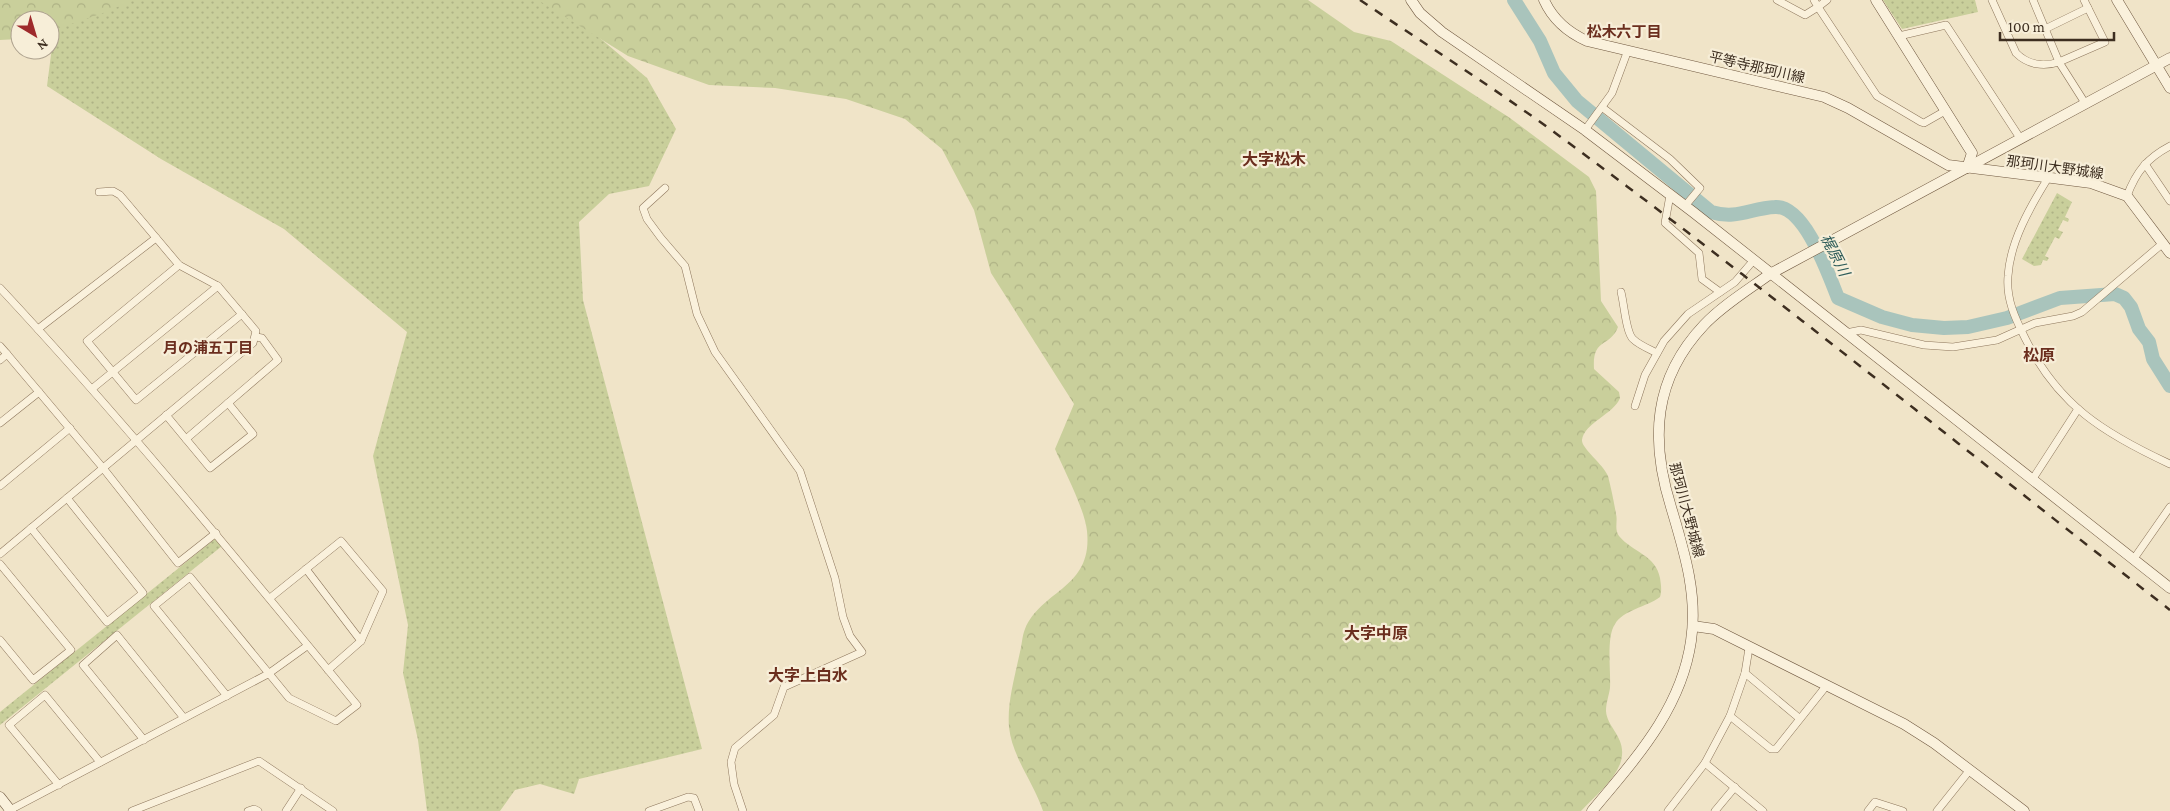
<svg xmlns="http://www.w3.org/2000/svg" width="2170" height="811" font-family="'Crimson Pro','Noto Sans JP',serif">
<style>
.green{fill:url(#green-dots)}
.forest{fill:url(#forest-crowns)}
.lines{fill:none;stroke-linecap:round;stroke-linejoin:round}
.river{stroke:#a9c4bc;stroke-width:14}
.street-casing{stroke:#8d765c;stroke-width:8}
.secondary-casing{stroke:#6f573f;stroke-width:11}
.street{stroke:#faf1dc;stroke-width:7}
.secondary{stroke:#faf1dc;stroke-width:10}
.rail{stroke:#3d2e20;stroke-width:2.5;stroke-dasharray:9 9;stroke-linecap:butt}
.labels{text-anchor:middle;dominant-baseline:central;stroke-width:4.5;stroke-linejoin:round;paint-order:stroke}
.street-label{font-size:14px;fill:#3d2e20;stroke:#f7eed8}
.neighbourhood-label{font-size:15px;font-weight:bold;fill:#6b2e1e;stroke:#f7eed8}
.water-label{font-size:15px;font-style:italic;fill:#2f5d5a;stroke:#f7eed8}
.quarter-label{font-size:16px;font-weight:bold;fill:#6b2e1e;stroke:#f7eed8}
</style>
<defs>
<pattern id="green-dots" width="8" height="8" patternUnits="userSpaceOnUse" patternTransform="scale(1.25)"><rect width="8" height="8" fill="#c9cf9b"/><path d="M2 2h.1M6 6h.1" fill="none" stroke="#aeb285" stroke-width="1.8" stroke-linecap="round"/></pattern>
<pattern id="forest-crowns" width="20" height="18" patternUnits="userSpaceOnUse" patternTransform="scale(1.25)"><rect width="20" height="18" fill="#c9cf9b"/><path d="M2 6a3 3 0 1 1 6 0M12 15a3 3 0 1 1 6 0" fill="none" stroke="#aeb285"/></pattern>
</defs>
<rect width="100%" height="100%" fill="#f0e4c8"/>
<g class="green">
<path d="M58 0H555L647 78 676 129 649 186 609 194 579 222 583 300 702 749 579 779 574 794 540 784 515 790 500 811H427L418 740 403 673 408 625 373 456 407 332 284 229 161 159 47 86Z"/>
<path d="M1883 0H1975L1978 12 1902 29Z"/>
<path d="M2057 193 2072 202 2065 217 2069 219 2068 222 2063 220 2058 230 2063 232 2059 239 2055 237 2045 256 2049 258 2047 261 2043 260 2041 265 2034 266 2022 259Z"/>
<path d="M216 538 222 546 0 725V712Z"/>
</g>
<g class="forest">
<path d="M0 0H133L106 12 50 31V20H20V39L0 40Z"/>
<path d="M538 0H1308L1354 32 1391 41 1510 118 1589 177 1596 191 1601 301 1618 327C1610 348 1592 337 1594 369L1619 392 1620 398C1614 414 1584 423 1582 440 1581 448 1603 464 1608 476 1611 488 1614 502 1616 514 1618 521 1614 529 1619 536 1632 552 1656 555 1660 578 1661 585 1662 590 1660 597 1647 607 1623 610 1615 624 1606 637 1611 671 1610 688 1609 695 1606 703 1606 711 1607 729 1629 738 1620 764 1613 782 1594 797 1581 811H1043C1034 783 1012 757 1009 727 1007 702 1015 676 1020 652 1022 645 1022 636 1025 629 1042 589 1093 589 1087 531 1085 510 1064 470 1055 449L1074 404 991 273 974 210 942 149 905 119 846 99 775 88 709 85 628 56Z"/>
</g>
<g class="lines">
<path class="river" d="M1514 0 1540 41 1554 73 1577 101 1711 212C1737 220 1751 208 1775 207 1805 205 1829 276 1838 298L1882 317 1912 325 1944 328 1968 327 2007 318 2060 298 2115 294 2124 298 2131 307 2139 329 2149 342 2153 359 2170 386"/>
<defs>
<g id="street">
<path d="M1777 0 1805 15 1818 7 1814 0"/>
<path d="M1827 0 1818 7 1877 96 1921 122 1924 123 1945 111"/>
<path d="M1992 0 2016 53C2028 65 2044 67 2059 62L2085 103"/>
<path d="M2033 0 2059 62 2105 42 2084 0"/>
<path d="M2045 29 2088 8"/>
<path d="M1899 36 1946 25 2020 138"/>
<path d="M1603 108 1670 159 1700 188 1685 206"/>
<path d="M1585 130 1612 93 1628 50"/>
<path d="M2145 164 2170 201"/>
<path d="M2048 178C2030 207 2010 242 2008 276 2006 299 2015 318 2025 338 2058 405 2103 433 2170 464"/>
<path d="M665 188 643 208 647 219 661 238 685 266 697 314 715 352 800 471 835 578 843 617 850 636 862 652 784 687 774 715 735 748 731 762 734 784 743 811"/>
<path d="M1670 195 1665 223 1699 253 1702 279 1720 292"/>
<path d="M2127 196C2136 172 2147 158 2170 146"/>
<path d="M179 265 87 341 136 400 242 314"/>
<path d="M0 288C125 422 240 563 357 705L336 721 289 698 190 577 154 606 227 696"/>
<path d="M1621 292C1624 303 1626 333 1633 339 1639 345 1649 349 1657 353"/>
<path d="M38 329 156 238"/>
<path d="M1846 333 1861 330 1924 345 1953 347 1997 340 2035 323 2073 316 2082 312 2162 244"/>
<path d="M0 346 7 354"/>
<path d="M0 360 7 354 103 468 178 563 216 533"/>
<path d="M93 388 218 286"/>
<path d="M1635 406 1645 375 1664 341 1688 314 1735 282 1753 261"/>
<path d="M166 415 210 468 253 434 228 403 278 360 262 338 256 337"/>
<path d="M0 423 39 392"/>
<path d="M186 439 228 403"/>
<path d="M2032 480 2078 409"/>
<path d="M0 486 70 428"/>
<path d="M31 528 107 622 143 593 67 498"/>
<path d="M0 554 253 343 256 331 218 286 179 265 120 195 113 191 99 192"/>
<path d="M2133 560 2170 507"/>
<path d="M0 564 71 650 33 680 0 640"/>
<path d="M306 569 361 641"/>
<path d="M270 598 341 541 383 591 361 641 328 670"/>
<path d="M1745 673 1749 648"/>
<path d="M1730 716 1745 673 1799 718"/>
<path d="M144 740 83 665 117 635 184 718"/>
<path d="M1705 763 1763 811"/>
<path d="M59 785 9 725 45 695 100 762"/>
<path d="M8 811 268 674 307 646"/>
<path d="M132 811 259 761 333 811"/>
<path d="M248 811 254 809 258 811"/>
<path d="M286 811 301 788"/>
<path d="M649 811 688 797 694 798 699 811"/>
<path d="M1668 811 1705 763 1730 716 1771 749H1776L1827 685"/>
<path d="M1715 811 1735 787"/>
<path d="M1868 811 1875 802 1903 811"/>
<path d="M1937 811 1969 771"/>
</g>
<g id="secondary">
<path d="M1411 0 1420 13 1442 32 1585 130 1693 212 2170 588"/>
<path d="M1544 0C1553 20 1567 32 1587 41L1824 97 1848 108 1948 165 2091 183 2127 196 2170 253"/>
<path d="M1876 0 1972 153 1967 168"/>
<path d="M2117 0 2170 88"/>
<path d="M1693 626 1714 629 1904 724 1934 743 2024 811"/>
<path d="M0 797 11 811"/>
<path d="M1592 811C1635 759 1681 710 1691 641 1698 594 1684 551 1671 507 1650 440 1653 379 1704 325 1723 305 1748 290 1770 274L2170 58"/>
</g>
</defs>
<use href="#street" class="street-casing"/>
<use href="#secondary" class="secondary-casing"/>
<use href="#street" class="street"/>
<use href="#secondary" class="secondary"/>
<path class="rail" d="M1360 0C1425 44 1491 86 1554 132 1763 286 1965 450 2170 610"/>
</g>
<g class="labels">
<g class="street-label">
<text transform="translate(1757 67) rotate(13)">平等寺那珂川線</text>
<text transform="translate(2055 167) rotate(8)">那珂川大野城線</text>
<text transform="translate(1687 510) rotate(75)">那珂川大野城線</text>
</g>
<g class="neighbourhood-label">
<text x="1624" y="32">松木六丁目</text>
<text x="208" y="348">月の浦五丁目</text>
</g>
<g class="water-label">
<text transform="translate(1835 255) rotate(63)">梶原川</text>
</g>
<g class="quarter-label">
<text x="1274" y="159">大字松木</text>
<text x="2039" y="355">松原</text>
<text x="1376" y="633">大字中原</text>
<text x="808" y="675">大字上白水</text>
</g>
</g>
<g transform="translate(35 35) rotate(142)"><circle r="24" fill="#f7eed8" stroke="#ada18e"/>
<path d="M0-4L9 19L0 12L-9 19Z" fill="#9e2a2b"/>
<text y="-8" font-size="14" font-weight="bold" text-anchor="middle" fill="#3d2e20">N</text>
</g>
<path d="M2000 32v8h114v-8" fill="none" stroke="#3d2e20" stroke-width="2.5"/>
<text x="2008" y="32" font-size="15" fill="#3d2e20" stroke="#f7eed8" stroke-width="4" paint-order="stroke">100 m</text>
</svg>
